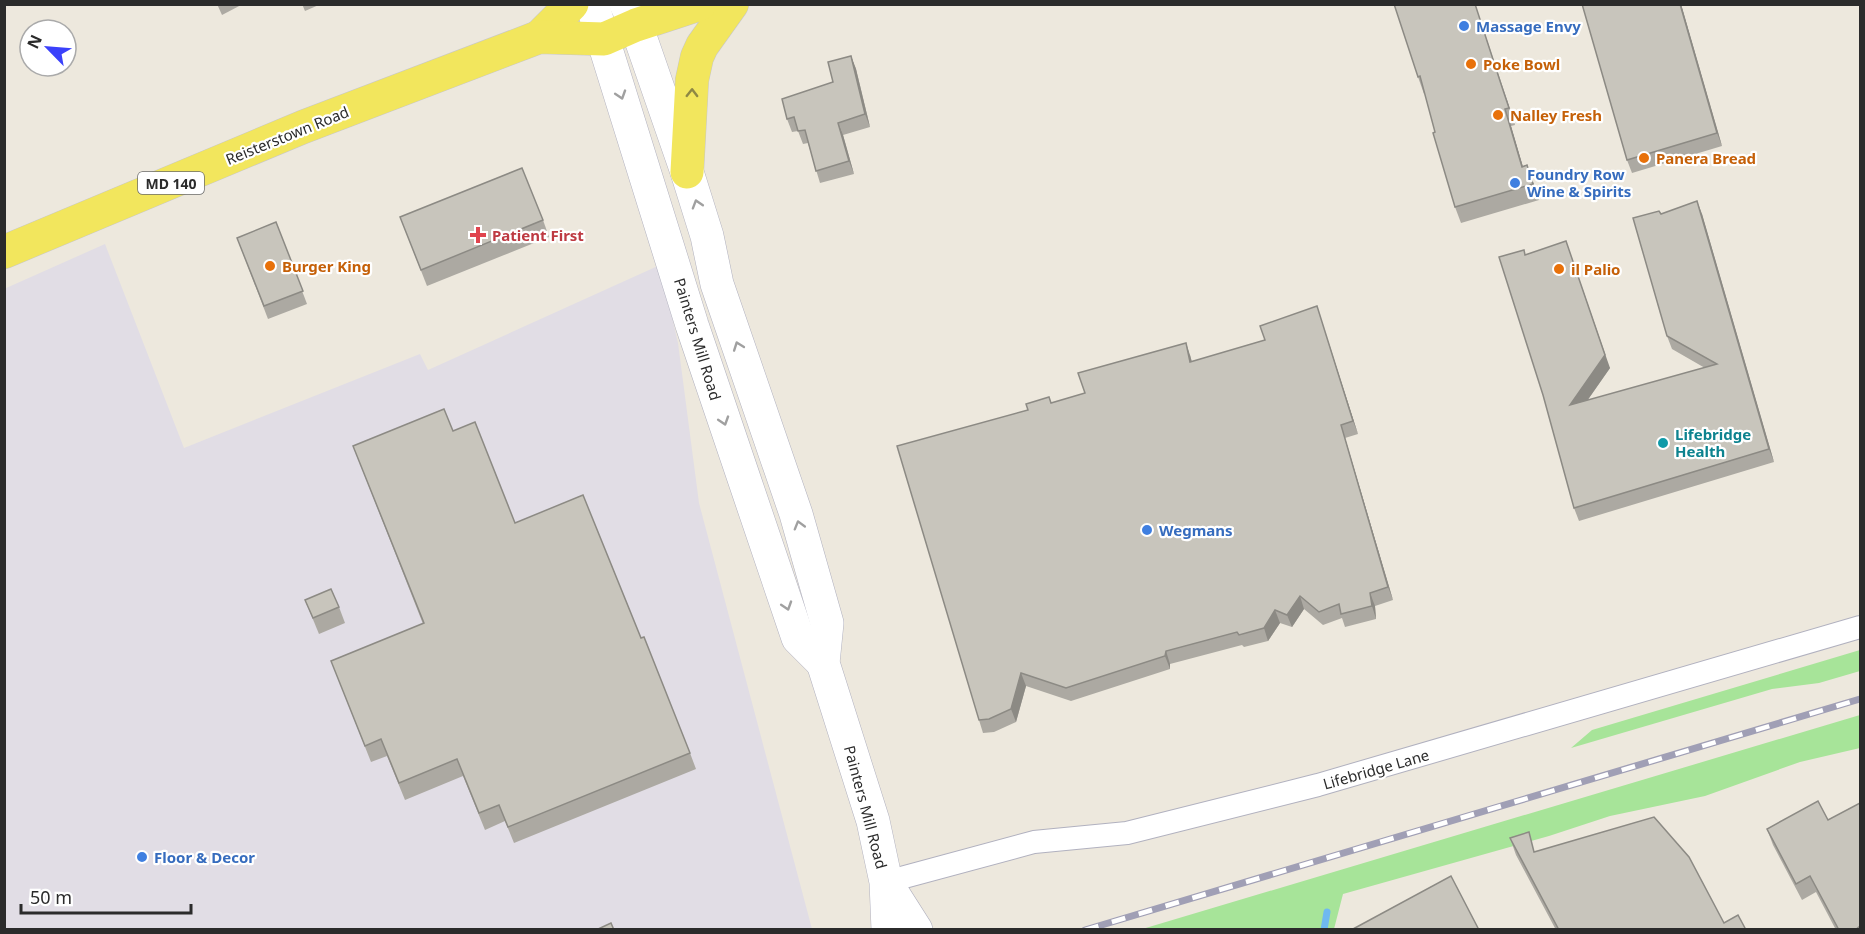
<svg xmlns="http://www.w3.org/2000/svg" width="1865" height="934" font-family="'Noto Sans',sans-serif">
<style>
.industrial{fill:#e1dde5}
.green{fill:#a7e499}
.lines{fill:none;stroke-linecap:round;stroke-linejoin:round}
.stream{stroke:#6fb9f0;stroke-width:7}
.minor-casing{stroke:#b1b1bf;stroke-width:24}
.secondary-casing{stroke:#b1b1bf;stroke-width:34}
.primary-casing{stroke:#c8c8c8;stroke-width:34}
.minor{stroke:#fff;stroke-width:22}
.secondary{stroke:#fff;stroke-width:33}
.primary{stroke:#f2e65d;stroke-width:33}
.rail-casing{stroke:#a09fb5;stroke-width:7}
.rail{stroke:#fff;stroke-width:4.5;stroke-dasharray:14;stroke-linecap:butt}
.wall{fill:#aca9a2}
.shaded-wall{fill:#8c8a84}
.building{fill:#c8c5bc;stroke:#8c8a84;stroke-width:1.5}
.oneway{stroke:#8e8844}
.oneway2{stroke:#a0a0a0}
.shop-dot{fill:#3f7fe0;stroke:#fff;stroke-width:2}
.food-dot{fill:#e8710a;stroke:#fff;stroke-width:2}
.health-dot{fill:#e0444e;stroke:#fff;stroke-width:2}
.culture-dot{fill:#0f9aa8;stroke:#fff;stroke-width:2}
.labels{text-anchor:middle;dominant-baseline:central;stroke-width:4.5;stroke-linejoin:round;paint-order:stroke}
.shield{fill:#fff;stroke:#6b6b6b;stroke-width:1.5}
.shield-label{font-size:14px;font-weight:bold;fill:#2b2b2b}
.shop-label{font-size:15px;font-weight:bold;fill:#366cbe;stroke:#fff;text-anchor:start}
.food-label{font-size:15px;font-weight:bold;fill:#c56008;stroke:#fff;text-anchor:start}
.street-label{font-size:15px;fill:#2b2b2b;stroke:#fff}
.health-label{font-size:15px;font-weight:bold;fill:#be3a42;stroke:#fff;text-anchor:start}
.culture-label{font-size:15px;font-weight:bold;fill:#0d838f;stroke:#fff;text-anchor:start}
</style>
<rect width="100%" height="100%" fill="#ede8dd"/>
<path class="industrial" d="M105 244 184 448 420 354 428 370 660 265 678 343 699 503 812 929H5L4 289Z"/>
<g class="green">
<path d="M1860 650V671L1819 683 1772 689 1571 748 1592 730Z"/>
<path d="M1860 715V748L1800 762 1705 796 1610 816 1549 836 1343 894 1334 929 1139 930Z"/>
</g>
<g class="lines">
<path class="stream" d="M1324 930 1327 912"/>
<defs>
<path id="minor" d="M886 882 1034 842 1127 833 1318 785 1860 627"/>
<g id="secondary">
<path d="M592 4 692 325 798 638 823 663"/>
<path d="M626 4 636 25 687 172 707 236 717 284 796 514 827 623 823 663 873 821 886 882 888 930"/>
<path d="M888 886 916 930"/>
</g>
<g id="primary">
<path d="M539 37 572 4"/>
<path d="M687 172 692 80 697 57 702 46 732 4"/>
<path d="M4 252 303 127 539 37 604 39 636 25 700 4"/>
</g>
</defs>
<use href="#minor" class="minor-casing"/>
<use href="#secondary" class="secondary-casing"/>
<use href="#primary" class="primary-casing"/>
<use href="#minor" class="minor"/>
<use href="#secondary" class="secondary"/>
<use href="#primary" class="primary"/>
<defs>
<path id="rail" d="M1085 930 1860 699"/>
</defs>
<use href="#rail" class="rail-casing"/>
<use href="#rail" class="rail"/>
</g>
<g class="wall">
<path d="M217 4H243L222 15Z"/>
<path d="M302 4H321L305 11Z"/>
<path d="M1394 4 1507 100 1515 125 1511 126 1523 167 1527 165 1539 200 1461 223 1455 207 1425 93 1424 94 1418 77Z"/>
<path d="M1681 4 1722 146 1632 173 1627 160Z"/>
<path d="M851 56 856 69 870 127 843 135 854 174 820 183 808 143 803 144 798 131 792 132 787 119 833 82Z"/>
<path d="M1661 214H1702L1774 462 1579 521 1574 508 1543 395 1525 255 1610 368 1587 401 1705 368 1672 349 1667 336Z"/>
<path d="M400 217 543 220 549 237 427 286Z"/>
<path d="M276 222 307 304 268 319 237 238Z"/>
<path d="M1321 319 1358 434 1345 438 1393 600 1375 606 1376 619 1345 627 1342 618 1323 625 1304 609 1292 627 1280 623 1268 641 1244 647 1242 645 1170 664V669L1071 701 1026 686 1016 722 994 732 983 733 979 720 1085 393 1190 355 1192 362 1265 340Z"/>
<path d="M453 431 515 523 641 638 690 753 696 769 514 843 505 821 485 830 463 776 405 800 387 756 371 762 331 661 423 624 353 446Z"/>
<path d="M305 600 339 607 345 623 319 634Z"/>
<path d="M1860 803V930H1836L1816 892 1802 900 1773 845 1767 829 1828 820Z"/>
<path d="M1510 838 1535 852 1724 923 1746 930H1556L1516 855Z"/>
</g>
<g class="shaded-wall">
<path d="M1475 4 1507 100 1515 125 1509 108Z"/>
<path d="M1680 4H1681L1722 146 1717 133Z"/>
<path d="M851 56 856 69 870 127 865 114Z"/>
<path d="M1505 109 1511 126 1528 184 1522 167Z"/>
<path d="M838 123 843 135 854 174 849 161Z"/>
<path d="M1527 165 1533 182 1539 200 1533 184Z"/>
<path d="M1697 201 1702 214 1774 462 1769 449Z"/>
<path d="M1566 241 1610 368 1575 418 1570 405Z"/>
<path d="M1317 306 1321 319 1358 434 1353 421Z"/>
<path d="M1186 343 1190 355 1195 375 1190 362Z"/>
<path d="M1341 425 1345 438 1393 600 1388 587Z"/>
<path d="M1370 593 1375 606 1376 619 1372 606Z"/>
<path d="M1300 596 1304 609 1292 627 1287 615Z"/>
<path d="M1275 610 1280 623 1268 641 1264 628Z"/>
<path d="M1166 651 1170 664V669L1165 656Z"/>
<path d="M1021 673 1026 686 1016 722 1011 709Z"/>
</g>
<g class="building">
<path d="M1394 4H1475L1501 84 1509 108 1505 109 1522 167 1527 165 1533 184 1455 207 1433 133 1435 132 1420 76 1418 77Z"/>
<path d="M1582 4H1680L1717 133 1627 160Z"/>
<path d="M851 56 865 114 838 123 849 161 816 171 805 130 798 131 794 117 787 119 782 99 833 82 828 62Z"/>
<path d="M522 168 543 220 421 270 400 217Z"/>
<path d="M1697 201 1769 449 1574 508 1543 395 1499 257 1524 250 1525 255 1566 241 1605 355 1570 405 1717 364 1667 336 1633 218 1659 211 1661 214Z"/>
<path d="M276 222 303 291 264 306 237 238Z"/>
<path d="M1317 306 1353 421 1341 425 1388 587 1370 593 1372 606 1341 614 1339 604 1319 612 1300 596 1287 615 1275 610 1264 628 1239 635 1237 632 1166 651 1165 656 1066 688 1021 673 1011 709 989 719 979 720 897 446 1028 410 1026 404 1049 397 1051 403 1085 393 1078 373 1186 343 1190 362 1265 340 1260 326Z"/>
<path d="M444 409 453 431 475 422 515 523 583 495 641 638 644 637 690 753 508 827 499 805 479 813 457 759 399 783 381 739 365 746 331 661 424 623 353 446Z"/>
<path d="M331 589 339 607 313 618 305 600Z"/>
<path d="M1818 801 1828 820 1860 803V926L1855 930H1839L1810 876 1796 884 1767 829Z"/>
<path d="M1654 817 1689 857 1724 923 1738 915 1746 930H1559L1510 838 1529 832 1534 852Z"/>
<path d="M1451 876 1479 930H1354L1353 929Z"/>
<path d="M611 923 614 930H596Z"/>
</g>
<defs><path id="oneway-chevron" d="M-2-3.5L2.5 0L-2 3.5" fill="none" stroke-width="1.6" stroke-linecap="round" stroke-linejoin="round" transform="scale(1.5)"/></defs>
<use class="oneway" href="#oneway-chevron" transform="translate(692 93) rotate(-89)"/>
<g class="oneway2">
<use href="#oneway-chevron" transform="translate(621 95) rotate(72)"/>
<use href="#oneway-chevron" transform="translate(697 204) rotate(-107)"/>
<use href="#oneway-chevron" transform="translate(738 346) rotate(-110)"/>
<use href="#oneway-chevron" transform="translate(724 421) rotate(72)"/>
<use href="#oneway-chevron" transform="translate(799 525) rotate(-106)"/>
<use href="#oneway-chevron" transform="translate(787 606) rotate(72)"/>
</g>
<g class="shop-dot">
<circle cx="1464" cy="26" r="6"/>
<circle cx="1515" cy="183" r="6"/>
<circle cx="1147" cy="530" r="6"/>
<circle cx="142" cy="857" r="6"/>
</g>
<g class="food-dot">
<circle cx="1471" cy="64" r="6"/>
<circle cx="1498" cy="115" r="6"/>
<circle cx="1644" cy="158" r="6"/>
<circle cx="270" cy="266" r="6"/>
<circle cx="1559" cy="269" r="6"/>
</g>
<path class="health-dot" d="M475 226h6v6h6v6h-6v6h-6v-6h-6v-6h6z"/>
<circle class="culture-dot" cx="1663" cy="443" r="6"/>
<g class="labels">
<rect class="shield" x="138" y="172" width="66" height="22" rx="4.5"/>
<g class="shield-label">
<text x="171" y="183">MD 140</text>
</g>
<g class="shop-label">
<text x="1476" y="26">Massage Envy</text>
<text x="1527" y="174">Foundry Row<tspan x="1527" dy="17">Wine &amp; Spirits</tspan></text>
<text x="1159" y="530">Wegmans</text>
<text x="154" y="857">Floor &amp; Decor</text>
</g>
<g class="food-label">
<text x="1483" y="64">Poke Bowl</text>
<text x="1510" y="115">Nalley Fresh</text>
<text x="1656" y="158">Panera Bread</text>
<text x="282" y="266">Burger King</text>
<text x="1571" y="269">il Palio</text>
</g>
<g class="street-label">
<text transform="translate(287 135) rotate(-22)">Reisterstown Road</text>
<text transform="translate(698 339) rotate(73)">Painters Mill Road</text>
<text transform="translate(1376 769) rotate(-16)">Lifebridge Lane</text>
<text transform="translate(866 807) rotate(75)">Painters Mill Road</text>
</g>
<g class="health-label">
<text x="492" y="235">Patient First</text>
</g>
<g class="culture-label">
<text x="1675" y="434">Lifebridge<tspan x="1675" dy="17">Health</tspan></text>
</g>
</g>
<rect width="1865" height="934" fill="none" stroke="#2b2b2b" stroke-width="12"/>
<g transform="translate(48 48) rotate(295)"><circle r="28" fill="#ffffff" stroke="#aaaaaa" stroke-width="1.5"/>
<path d="M0-4.5L10 22L0 15L-10 22Z" fill="#3b41fb"/>
<text y="-9" font-size="16" font-weight="bold" text-anchor="middle" fill="#2b2b2b">N</text>
</g>
<path d="M21 904v9h170v-9" fill="none" stroke="#2b2b2b" stroke-width="3"/>
<text x="30" y="904" font-size="18" fill="#2b2b2b" stroke="#ffffff" stroke-width="4.5" paint-order="stroke">50 m</text>
</svg>
